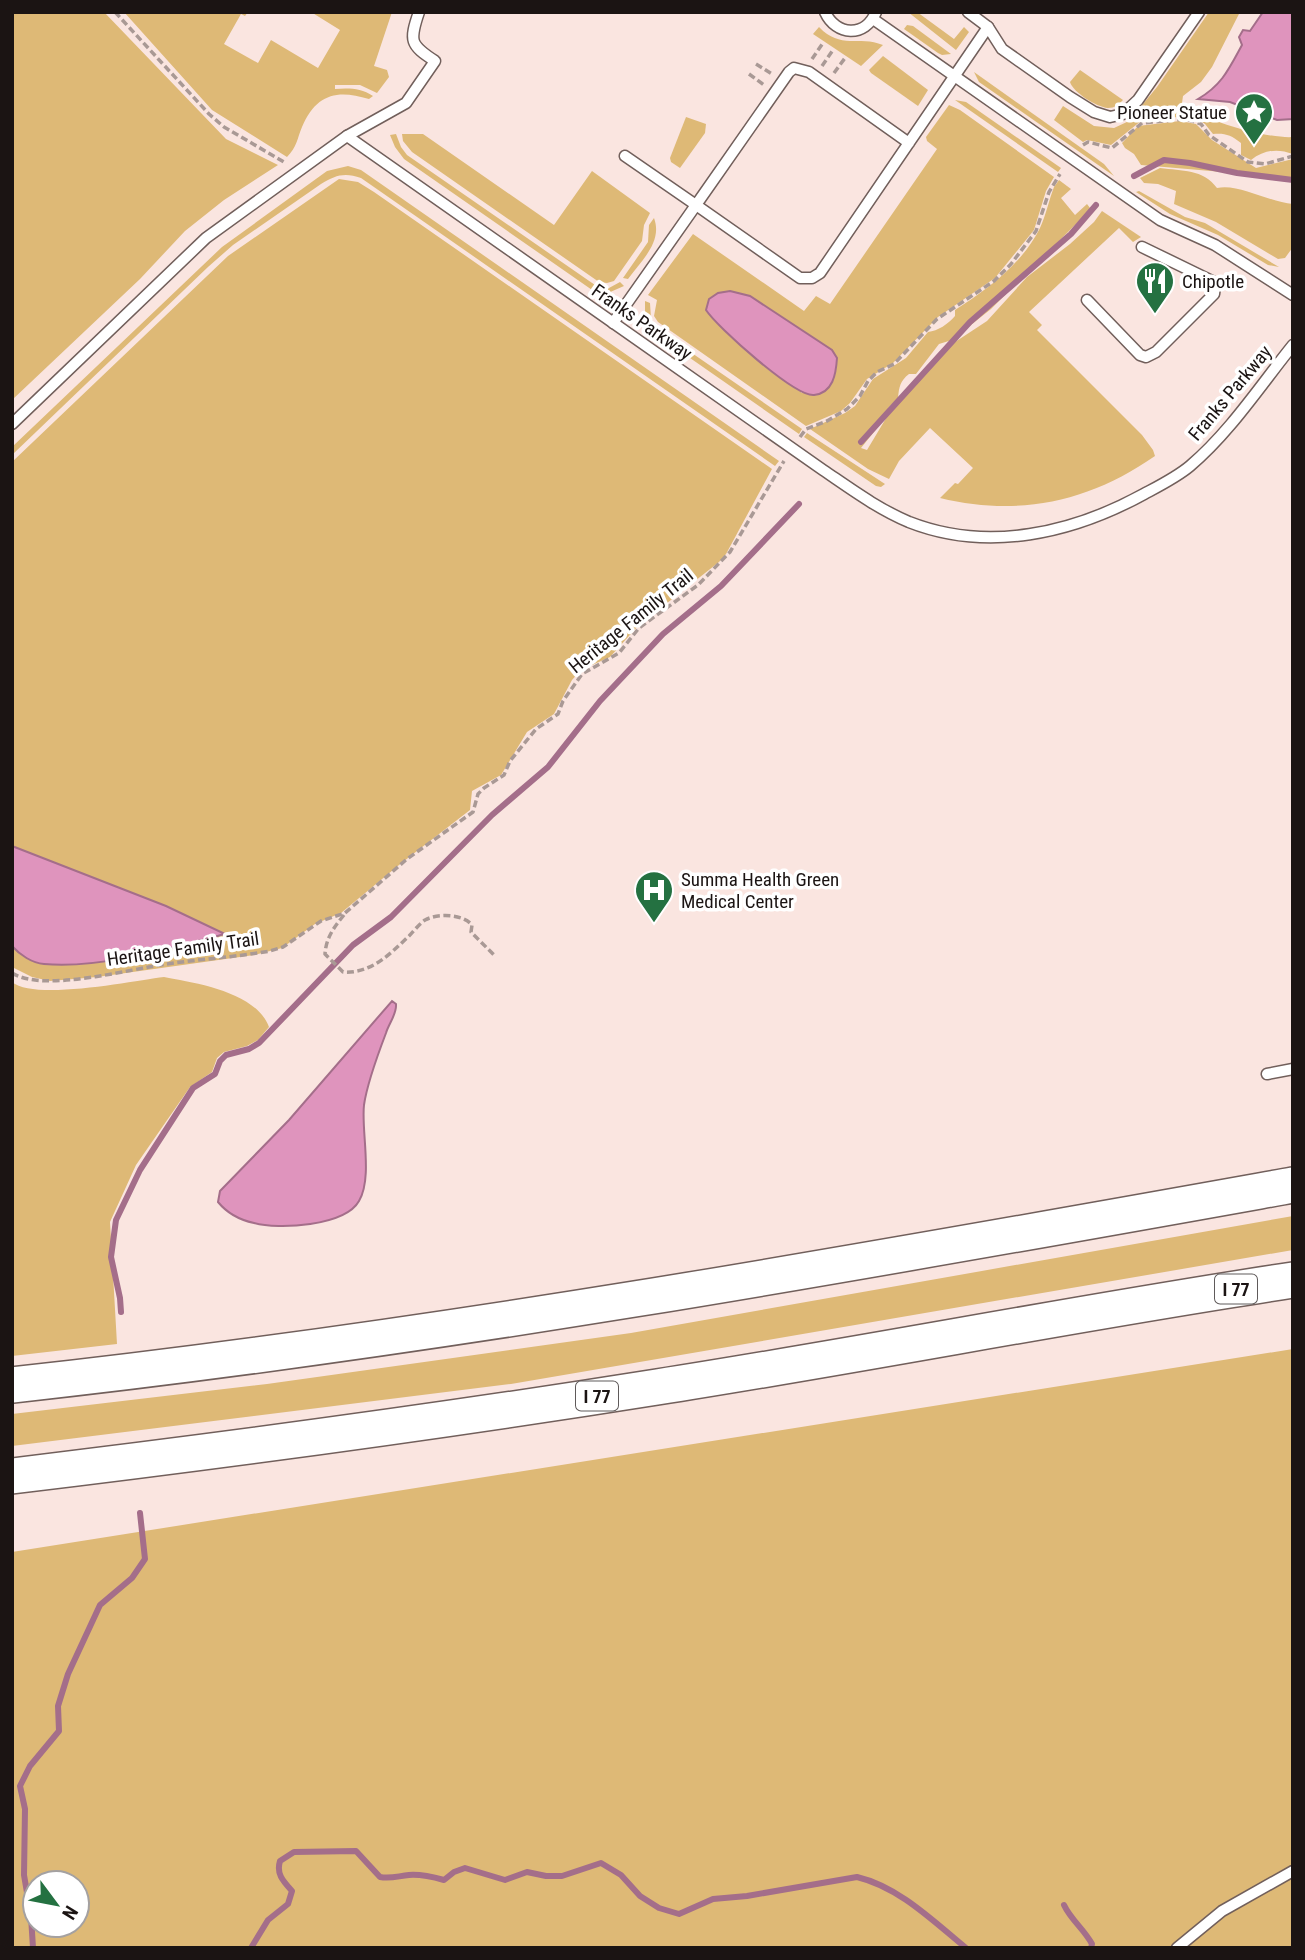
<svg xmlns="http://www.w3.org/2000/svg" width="1305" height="1960" font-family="'Roboto Condensed',sans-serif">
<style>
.green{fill:#deb976;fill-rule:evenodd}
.water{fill:#df94bd;stroke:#a46e8a;stroke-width:2}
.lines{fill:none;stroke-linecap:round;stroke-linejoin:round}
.stream{stroke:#a46e8a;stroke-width:6}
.lane-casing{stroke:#715f5b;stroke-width:13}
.highway-casing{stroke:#715f5b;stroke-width:38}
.path{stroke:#a99995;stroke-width:3.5;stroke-dasharray:7 3.5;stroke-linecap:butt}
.lane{stroke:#fff;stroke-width:10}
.highway{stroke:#fff;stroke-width:35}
.labels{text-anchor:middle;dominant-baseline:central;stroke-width:7;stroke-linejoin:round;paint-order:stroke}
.shield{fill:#fff;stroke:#5f5a5a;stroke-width:2}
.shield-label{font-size:18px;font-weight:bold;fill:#1b1413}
.poi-label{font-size:19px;fill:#1b1413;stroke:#fff;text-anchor:start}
.street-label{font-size:19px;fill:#1b1413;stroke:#fff}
</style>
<rect width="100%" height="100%" fill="#fae5e0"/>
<g class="green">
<path d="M12 12H104L226 139 278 165 224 200 185 231 140 279 12 400Z"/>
<path d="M124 12H248L245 16 241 14 224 44 258 63 271 40 318 68 340 30 311 12H392L374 66 387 70 389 77 377 93 360 85H335V89C349 88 361 88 373 96L369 99C337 89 316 94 302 127 297 139 297 147 287 157L212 110Z"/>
<path d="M908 12H917L954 39 964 27 969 32 956 50Z"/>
<path d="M1209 12H1240L1212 67 1201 82 1183 96 1182 103C1199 120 1268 139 1293 137V154C1277 148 1264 150 1251 160L1241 155V143C1231 135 1225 133 1213 134L1205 124 1196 118 1170 117 1141 121 1111 145 1087 140 1083 142 1054 120 1063 106 1094 126 1114 128 1129 121 1157 87Z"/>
<path d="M907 25 913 26 951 54 942 55 938 53 904 29Z"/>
<path d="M819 27C841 50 858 35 883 45L861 66 813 34Z"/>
<path d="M883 56 928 90 918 106 871 73 869 70Z"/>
<path d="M1080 70 1123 100C1118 105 1115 108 1108 108 1096 107 1073 92 1070 82Z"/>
<path d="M974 72 1104 164 1114 176 979 82Z"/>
<path d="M955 100 966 102 1061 168 1058 172Z"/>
<path d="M949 105 960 110 1054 177 1046 191 1034 230 995 278 938 317 893 363 867 379 850 403 841 411 806 426 658 322 654 316 657 300 648 295 693 234 804 311 816 296 830 304 937 149 927 141 926 137ZM750 296 832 350 802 393 789 382 770 371 731 335Z"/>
<path d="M686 117 706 124 705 133 680 168 671 162 670 158Z"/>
<path d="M1180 121 1196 124 1212 140 1256 168 1293 159V178L1141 165 1134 154 1125 148 1122 143 1138 126Z"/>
<path d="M396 134 401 147 407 155 595 285 609 288 620 282 624 286 608 293 595 292 404 159 395 147 390 135Z"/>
<path d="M402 134H423L554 225 592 171 650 213 644 225 642 241 614 281 607 283 599 282 412 152 403 141Z"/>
<path d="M348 166 361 170 779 461 775 466 361 178C345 172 335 175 321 184L233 245 208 267 12 455V447L222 247 327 171Z"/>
<path d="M1160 168C1182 171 1203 169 1217 188 1238 183 1268 202 1293 204V247L1285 258 1278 259 1216 222 1174 204 1176 191 1158 184 1144 183 1140 178Z"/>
<path d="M339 179 358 182 374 192 772 469 726 554 719 562 638 626 610 657 581 670 572 680 554 714 527 732 501 775 472 791 470 810 399 865 341 913 315 924 282 948 254 955 97 977 50 981 32 977 12 967V462L228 256Z"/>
<path d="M1059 180 1071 189 1061 198 1075 215 1087 204 1090 208 1087 213 991 309 952 340 939 344 916 374H909C900 381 899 387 898 398L889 407 882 422 861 448 867 450 888 415 949 346 987 321 1027 277 1070 244 1094 222 1102 211 1141 237 1133 242 1119 228 1029 312 1042 325 1037 330 1142 435 1153 450 1155 456C1089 502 1019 517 940 498L955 483 958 484 973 468 930 428 899 461 889 479 868 469 810 429 845 413 855 406 873 379 906 358 928 332C938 331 948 324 955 316V310C988 289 1022 264 1040 228 1046 215 1049 200 1054 187Z"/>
<path d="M1139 191 1185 217 1205 223 1279 267 1268 265 1218 235 1170 214 1136 192Z"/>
<path d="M654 218C663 242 641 261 628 279L623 278 648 242 649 225Z"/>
<path d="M645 301 650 303 651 319 657 329 802 429 799 434 657 335 645 320Z"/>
<path d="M807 433 885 484 881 487 876 486 804 437Z"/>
<path d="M164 977C196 983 256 992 269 1027L258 1040 247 1046 224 1052 217 1058 212 1072 190 1087 136 1165 110 1222 117 1344 12 1356V982C35 1001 132 981 164 977Z"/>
<path d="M1293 1216V1250L511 1384 12 1446V1414L267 1384 631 1333Z"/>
<path d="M1293 1349V1948H12V1552ZM35 1883H77V1925H35Z"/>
</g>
<g class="water">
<path d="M1263 12H1293V119L1277 120 1230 102 1198 99C1222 85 1229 69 1242 45L1239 37 1243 30 1250 31Z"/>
<path d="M730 291 750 296 832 350 837 358C836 374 833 393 814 395 795 397 717 327 706 310L709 299 718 293Z"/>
<path d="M12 846 166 906 225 934C171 948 101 969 44 964 32 963 20 955 12 946Z"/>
<path d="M392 1001 396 1004C397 1014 389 1023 386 1033 378 1054 367 1084 364 1105 361 1131 373 1177 359 1201 345 1226 278 1230 254 1223 240 1220 227 1213 218 1202L220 1191 289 1120Z"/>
</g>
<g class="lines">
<g class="stream">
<path d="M1134 176 1164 160 1190 163 1237 173 1293 180"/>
<path d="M861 442 970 322 1071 234 1096 205"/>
<path d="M121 1312 120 1298 111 1257 116 1220 140 1170 193 1088 215 1074 220 1061 226 1055 249 1049 259 1043 353 945 391 917 492 815 548 767 600 701 663 634 721 586 799 504"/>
<path d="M1064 1905C1071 1920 1084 1929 1092 1944L1091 1948"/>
<path d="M33 1948 31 1916 24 1875 25 1809 20 1786 30 1766 59 1731 58 1706 68 1674 100 1605 132 1578 145 1559 140 1513"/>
<path d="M251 1948 268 1920 288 1904 292 1891C283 1881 276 1874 280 1861L294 1852 356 1851 380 1877C391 1879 398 1876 409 1875 421 1874 433 1877 444 1880L454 1872 465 1868 505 1880 527 1872 546 1876H562L601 1863 621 1875 640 1896 659 1908 679 1914 713 1899 747 1896 857 1877C899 1887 933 1921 966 1948"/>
</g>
<defs>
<g id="lane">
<path d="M825 12C836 36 865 38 876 12"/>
<path d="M873 19 1160 220 1215 245 1293 295"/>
<path d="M988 27 1002 49 1070 97 1094 112 1110 117 1123 114 1138 100 1199 12"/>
<path d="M347 136 406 103 435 61C410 45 409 41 419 12"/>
<path d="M909 143 809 72 794 68 789 72 696 205 800 278H812L820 273 988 27 968 12"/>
<path d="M1087 300 1140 355 1146 357 1156 352 1214 294 1215 286 1212 281 1142 247"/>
<path d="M613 323 696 205 625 156"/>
<path d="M12 424 206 238 347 136 823 470C851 489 878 509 909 522 988 553 1073 533 1144 494 1159 486 1177 477 1190 466 1230 432 1260 386 1293 345"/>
<path d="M1267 1074 1293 1069"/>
<path d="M1177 1948 1222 1911 1293 1871"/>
</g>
<g id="highway">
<path d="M12 1385C442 1338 868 1261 1293 1185"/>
<path d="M12 1476C228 1450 443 1421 657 1387 869 1354 1080 1312 1293 1280"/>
</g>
</defs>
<use href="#lane" class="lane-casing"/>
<use href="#highway" class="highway-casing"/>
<g class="path">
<path d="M115 12 209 114 224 127 284 162"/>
<path d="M812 59 823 43"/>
<path d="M756 64 772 74"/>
<path d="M822 66 833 50"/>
<path d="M834 73 845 58"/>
<path d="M749 74 764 85"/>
<path d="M1083 145 1088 142 1112 148 1142 123 1186 119 1201 124 1209 135 1248 162 1265 164 1293 156"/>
<path d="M800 437 806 429 827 421 847 409 860 396 868 381 877 372 894 364 937 319 994 281 1011 264 1036 231 1049 192 1060 174"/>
<path d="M344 915C334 927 326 938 325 954L343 972C371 974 390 954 409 936 414 931 419 924 425 920 438 913 463 914 472 925L471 932 496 957"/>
<path d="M12 973C44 993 129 969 167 964 201 959 236 957 270 951L283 947 321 921 345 913 407 859 473 812 478 794 484 788 504 775 510 761 536 729 558 714 563 701 582 674 619 653 639 628 698 585 730 552 784 461"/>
</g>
<use href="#lane" class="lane"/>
<use href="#highway" class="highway"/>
</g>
<defs>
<symbol id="sight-pin" viewBox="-11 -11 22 30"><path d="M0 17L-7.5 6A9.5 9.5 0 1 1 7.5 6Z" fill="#247141" stroke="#fff"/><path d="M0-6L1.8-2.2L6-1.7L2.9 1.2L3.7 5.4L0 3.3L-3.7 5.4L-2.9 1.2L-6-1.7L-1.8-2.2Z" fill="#fff"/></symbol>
<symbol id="restaurant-pin" viewBox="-11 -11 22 30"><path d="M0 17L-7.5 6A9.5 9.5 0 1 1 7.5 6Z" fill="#247141" stroke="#fff"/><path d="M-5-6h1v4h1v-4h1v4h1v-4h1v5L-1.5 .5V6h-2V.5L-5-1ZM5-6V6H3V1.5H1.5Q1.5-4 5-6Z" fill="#fff"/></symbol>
<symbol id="hospital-pin" viewBox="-11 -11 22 30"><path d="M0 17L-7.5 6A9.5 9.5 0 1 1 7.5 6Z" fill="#247141" stroke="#fff"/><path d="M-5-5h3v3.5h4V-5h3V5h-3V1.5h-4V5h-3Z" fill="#fff"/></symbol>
</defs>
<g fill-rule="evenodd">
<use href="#sight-pin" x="1232" y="90" width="44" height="60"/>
<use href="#restaurant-pin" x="1133" y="259" width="44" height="60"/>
<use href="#hospital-pin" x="632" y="868" width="44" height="60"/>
</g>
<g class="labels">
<g class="shield">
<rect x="1215" y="1274.5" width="42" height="29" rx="5"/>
<rect x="576" y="1381.5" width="42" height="29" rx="5"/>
</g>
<g class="shield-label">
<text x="1236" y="1289">I 77</text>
<text x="597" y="1396">I 77</text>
</g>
<g class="poi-label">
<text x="1227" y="112" text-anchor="end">Pioneer Statue</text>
<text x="1182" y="281">Chipotle</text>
<text x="681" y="879">Summa Health Green<tspan x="681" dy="22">Medical Center</tspan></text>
</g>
<g class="street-label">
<text transform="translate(642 322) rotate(35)">Franks Parkway</text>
<text transform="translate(1230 393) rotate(-50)">Franks Parkway</text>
<text transform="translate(631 621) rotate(-39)">Heritage Family Trail</text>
<text transform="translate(183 949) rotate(-8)">Heritage Family Trail</text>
</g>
</g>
<rect width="1305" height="1960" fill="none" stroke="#1b1413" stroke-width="28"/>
<g transform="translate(56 1904) rotate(122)"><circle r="33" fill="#ffffff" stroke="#a4a1a1" stroke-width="2"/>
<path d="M0-5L12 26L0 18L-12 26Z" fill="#247141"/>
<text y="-10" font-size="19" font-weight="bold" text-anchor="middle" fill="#1b1413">N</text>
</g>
</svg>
